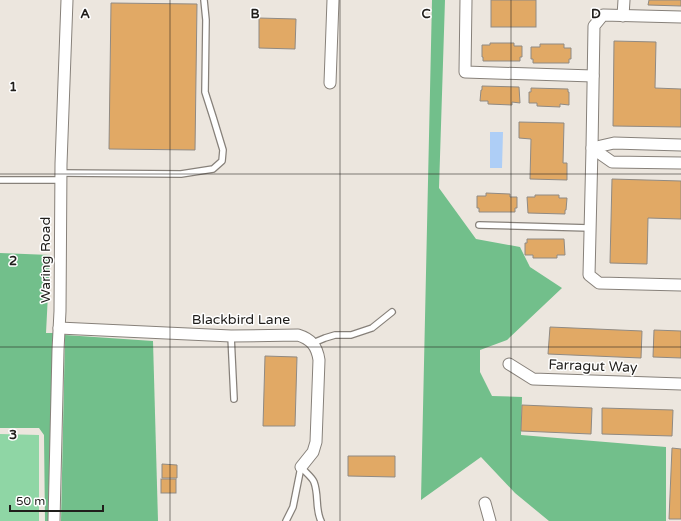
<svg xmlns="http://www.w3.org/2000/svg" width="681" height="521" font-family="'Varela Round',sans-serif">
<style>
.green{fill:#8fd6a5}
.forest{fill:#72bf8b}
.water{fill:#aecef6}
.building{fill:#e1a965;stroke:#908a83}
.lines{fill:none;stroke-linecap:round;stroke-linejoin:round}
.service-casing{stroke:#87817a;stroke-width:8}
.minor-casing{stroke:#87817a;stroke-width:13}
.service{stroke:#fff;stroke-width:5.5}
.minor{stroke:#fff;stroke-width:11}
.grid{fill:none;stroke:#201e1b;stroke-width:1;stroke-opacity:0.55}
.labels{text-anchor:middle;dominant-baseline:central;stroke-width:3;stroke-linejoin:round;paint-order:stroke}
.street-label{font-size:14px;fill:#201e1b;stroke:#fff}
.grid-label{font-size:13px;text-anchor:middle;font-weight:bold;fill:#201e1b;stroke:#fff;stroke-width:3;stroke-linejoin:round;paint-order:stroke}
</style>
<rect width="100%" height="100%" fill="#ece6de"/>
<path class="green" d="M0 434 39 435V521H0Z"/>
<g class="forest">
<path d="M432 0H445L439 188 476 239 520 247 530 267 562 288 507 340 480 350V372L492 396 522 397 521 435 666 447V521H549L515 493 481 457 421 500Z"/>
<path d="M0 253 50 255 46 333H53L48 521H45L44 435 39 428H0Z"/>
<path d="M65 335 153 341 158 521H61Z"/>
</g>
<path class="water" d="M490 132H503L502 168H490Z"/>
<g class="building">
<rect x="491" y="0" width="45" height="27"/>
<path d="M649 0H681V6L648 5Z"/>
<path d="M111 3 197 4 195 150 109 149Z"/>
<path d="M259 18 296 19 295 49 259 48Z"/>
<path d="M614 41 656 42 655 88 681 89V127L613 126Z"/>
<path d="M490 43H514V46H522V57H520V61H483V57H482V45H490Z"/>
<path d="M540 44H564V48H571V59H569V63H533V59H531V47H540Z"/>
<path d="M482 86 519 87 520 103 512 102V105L488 104V101H480L481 90H482Z"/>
<path d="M531 88 568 89V92H569V105L560 104V107L537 106V103H529V92H531Z"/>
<path d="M519 122 564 123 563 163H567V180L530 179 531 139 519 138Z"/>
<path d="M612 179 681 181V219L648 218 647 264 610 263Z"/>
<path d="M486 193 510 194V197H517V208H515V212H479V208H477V196H486Z"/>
<path d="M535 195H559V198H567L566 210H565V214L528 213 527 197H535Z"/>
<path d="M527 239H564L565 255H557V258H533V255H525V243H527Z"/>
<path d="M550 327 642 331 641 358 548 354Z"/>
<path d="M654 330 681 331V358L653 357Z"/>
<path d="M265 356 297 357 295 426H263Z"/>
<path d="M522 405 592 408 591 434 521 431Z"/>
<path d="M602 408 673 410 672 436 602 434Z"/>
<path d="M672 448 681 449V519H669Z"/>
<path d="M348 456H395V477L348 476Z"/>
<path d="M162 464 177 465V478H162Z"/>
<rect x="161" y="479" width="15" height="14"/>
</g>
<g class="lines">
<defs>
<g id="service">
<path d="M61 173 181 174 213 169 222 161 223 150 213 117 205 92 206 20 204 0"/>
<path d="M0 180H61"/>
<path d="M479 225 590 228"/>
<path d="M231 336 234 399"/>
<path d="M313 343 325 338 335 335H351L372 328 392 312"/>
<path d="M301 467C305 472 312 477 314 482 319 495 315 509 321 521"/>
<path d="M286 521 293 507 301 467"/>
</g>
<g id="minor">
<path d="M466 0 465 72 593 76"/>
<path d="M623 16 624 0"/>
<path d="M681 17 603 15 594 26 592 148 589 275 599 283 681 285"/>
<path d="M330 83 333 0"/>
<path d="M681 145 614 143 592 148 612 162 681 163"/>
<path d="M59 328 231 336 298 335C311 339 317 346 319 360L316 442 313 452 301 467"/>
<path d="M509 364 533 379 681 384"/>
<path d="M485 503 490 521"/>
<path d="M54 521 58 350 60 311 61 164 67 0"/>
</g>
</defs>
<use href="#service" class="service-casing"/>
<use href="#minor" class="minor-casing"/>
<use href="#service" class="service"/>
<use href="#minor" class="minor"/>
</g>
<path class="grid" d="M170 0V521M340 0V521M511 0V521M0 174H681M0 347H681"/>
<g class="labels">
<g class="street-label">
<text transform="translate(45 260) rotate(-90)">Waring Road</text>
<text x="241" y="319">Blackbird Lane</text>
<text transform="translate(593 366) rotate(2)">Farragut Way</text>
</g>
</g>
<g class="grid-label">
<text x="85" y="18">A</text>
<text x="255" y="18">B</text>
<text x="426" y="18">C</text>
<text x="596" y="18">D</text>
<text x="13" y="91">1</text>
<text x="13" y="265">2</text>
<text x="13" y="439">3</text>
</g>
<path d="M10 505v6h93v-6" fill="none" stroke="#201e1b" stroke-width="2"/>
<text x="16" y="505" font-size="12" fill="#201e1b" stroke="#ffffff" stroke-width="3" paint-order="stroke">50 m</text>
</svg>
